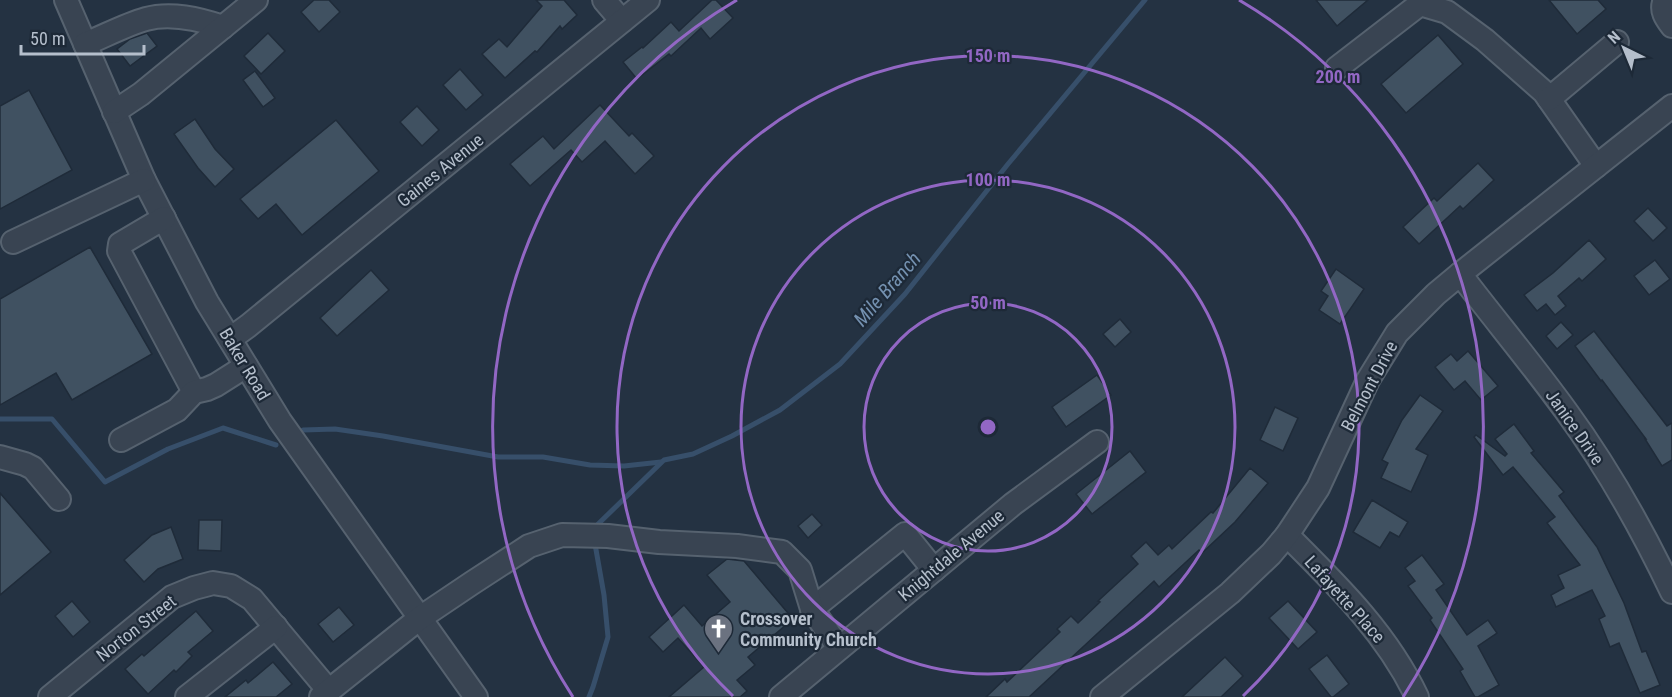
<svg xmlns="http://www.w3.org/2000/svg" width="1672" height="697" font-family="'Roboto Condensed',sans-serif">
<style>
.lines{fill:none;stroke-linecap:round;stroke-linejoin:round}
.stream{stroke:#374f6a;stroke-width:5}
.building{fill:#405161;stroke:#1f2b39;stroke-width:1.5}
.minor-casing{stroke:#56626f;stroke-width:26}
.minor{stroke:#394452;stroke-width:22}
.ring{fill:none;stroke:#9267c4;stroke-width:3}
.labels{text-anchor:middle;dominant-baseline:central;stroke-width:4.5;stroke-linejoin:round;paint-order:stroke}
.street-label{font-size:18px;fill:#b5bfcc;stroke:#1d2937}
.poi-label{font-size:18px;font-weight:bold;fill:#b5bfcc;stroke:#1d2937;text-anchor:start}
.water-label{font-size:20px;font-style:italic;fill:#7491b0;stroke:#1d2937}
.centre{fill:#9267c4;stroke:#1d2937;stroke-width:3}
.ring-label{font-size:18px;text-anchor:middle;font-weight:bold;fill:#9267c4;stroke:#1d2937;stroke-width:4.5;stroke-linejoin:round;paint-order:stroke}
</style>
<rect width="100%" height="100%" fill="#243242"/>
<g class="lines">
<g class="stream">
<path d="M0 419H52L105 482 168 449 223 428 276 445"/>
<path d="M303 430 335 429 383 436 498 457H543L590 465 624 466 661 462"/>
<path d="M594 528 664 460 693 454 732 436 780 410 840 364 905 294 1008 164 1145 0"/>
<path d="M589 697 593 687 608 637 604 595 595 544"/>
</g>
</g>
<g class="building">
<path d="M314 0H329L340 12 319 32 301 12Z"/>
<path d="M536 0H564L577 15 562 29 560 26 537 52 535 51 505 78 482 54 499 39 507 47 542 6Z"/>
<path d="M712 0H716L733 18 710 39 701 28 671 56 669 54 637 79 623 62 642 47 643 48 671 22 679 31Z"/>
<path d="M1316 0H1368L1337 26Z"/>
<path d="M1549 0H1598L1606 9 1577 34Z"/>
<path d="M147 33 157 46 130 66 117 49 130 39Z"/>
<path d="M268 33 285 51 261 74 244 56Z"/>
<path d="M1438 35 1463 64 1406 113 1381 84Z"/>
<path d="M460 69 483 95 466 110 443 85Z"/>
<path d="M255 71 275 98 263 107 243 80Z"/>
<path d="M29 90 72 170 0 209V106Z"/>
<path d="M600 105 629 136 632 133 654 156 635 174 605 141 582 162 571 150 530 186 510 164 543 136 554 149Z"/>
<path d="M417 106 439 130 422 146 400 122Z"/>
<path d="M195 119 215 149 234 169 215 187 198 168 174 134Z"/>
<path d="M336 120 379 171 302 235 276 204 258 219 240 199Z"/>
<path d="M1478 163 1494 180 1463 209 1460 206 1419 244 1403 227 1434 198 1437 201Z"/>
<path d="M1648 208 1667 228 1653 241 1634 221Z"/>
<path d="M1589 240 1606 259 1582 281 1579 278 1558 296 1566 306 1555 315 1546 304 1537 311 1524 295 1553 273Z"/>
<path d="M90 247 152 354 72 400 56 373 0 405V299Z"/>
<path d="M1655 260 1670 279 1649 295 1634 276Z"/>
<path d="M1336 269 1364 289 1340 324 1319 310 1328 296 1321 291Z"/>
<path d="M371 270 389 290 337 336 320 318Z"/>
<path d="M1120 319 1131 332 1115 347 1103 334Z"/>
<path d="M1561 322 1573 335 1557 349 1546 336Z"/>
<path d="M1594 331 1667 426 1672 423V460L1662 466 1645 439H1646L1602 380 1601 381 1575 346Z"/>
<path d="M1468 351 1498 386 1481 400 1465 381 1454 390 1435 367 1451 354 1457 361Z"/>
<path d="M1097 375 1111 395 1066 427 1052 407Z"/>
<path d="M1420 395 1443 411 1416 449 1428 455 1411 492 1381 478 1388 463 1382 460 1402 420Z"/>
<path d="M1275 407 1298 418 1283 451 1260 440Z"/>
<path d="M1514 424 1534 451 1531 453 1564 492 1559 496 1597 547 1624 603 1642 652 1646 651 1660 685 1640 693 1619 643 1610 647 1599 619 1605 616 1592 590 1556 607 1551 595 1564 588 1558 575 1580 565 1547 523 1555 517 1513 467 1503 475 1474 437 1476 435 1505 456 1507 454 1495 439Z"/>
<path d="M1130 451 1146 472 1092 514 1076 494Z"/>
<path d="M1250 468 1268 483 1235 522 1202 553 1199 550 1159 587 1154 581 1029 697H986L1005 679 1007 682 1060 632 1057 629 1071 616 1078 623 1100 602 1098 601 1138 564 1131 556 1146 542 1158 555 1169 545 1172 549 1211 512 1213 513Z"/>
<path d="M0 493 51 552 0 595Z"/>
<path d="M1372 500 1408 522 1399 537 1390 532 1380 548 1353 532Z"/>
<path d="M812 514 822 525 808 538 798 526Z"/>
<path d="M199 520H222L221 551 198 550Z"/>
<path d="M171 527 183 559 158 569 144 582 124 560 152 535Z"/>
<path d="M1422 555 1444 584 1436 590 1467 635 1488 620 1497 633 1478 646 1499 685 1478 697H1475L1460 671 1463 669 1430 620 1432 618 1408 586 1415 581 1405 568Z"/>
<path d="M727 559 744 561 793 619 748 657 755 665 737 680 747 691 740 697H669L704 667 678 638 663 652 649 637 684 605 702 626 730 602 707 575Z"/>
<path d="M72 601 90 622 73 637 55 616Z"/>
<path d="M1288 601 1317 632 1298 649 1269 618Z"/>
<path d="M339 607 354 625 333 642 318 624Z"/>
<path d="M196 611 213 631 188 652 192 656 176 672 174 670 148 694 125 669 142 654 144 656Z"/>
<path d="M1327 655 1349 684 1333 697H1331L1309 669Z"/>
<path d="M1225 657 1243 676 1221 697H1182Z"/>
<path d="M273 662 292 684 276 697H225L246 680 248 683Z"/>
</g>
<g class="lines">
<defs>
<g id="minor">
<path d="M66 0 144 180 207 302 280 421 476 697"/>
<path d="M604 0 622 21"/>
<path d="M1665 0C1660 10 1666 18 1672 26"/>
<path d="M85 44C105 36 125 25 146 19 171 12 199 19 223 27"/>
<path d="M1337 68 1420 4 1447 12 1485 40 1544 92 1596 166"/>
<path d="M1549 99 1617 42"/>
<path d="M114 112 141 94 256 0"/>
<path d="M164 218 120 244 119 251 194 392"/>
<path d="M13 242 144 180"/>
<path d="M1460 274C1495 320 1532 364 1566 411 1607 467 1642 529 1672 592"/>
<path d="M230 339 248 326 648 0"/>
<path d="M121 440 177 410 194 392 207 389 216 385 246 366"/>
<path d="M0 457 25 464 33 468 59 499"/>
<path d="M1287 535C1336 584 1387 633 1417 697"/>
<path d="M812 609 905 534 934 570"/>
<path d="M50 697 172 597 194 588 213 583 231 586 252 599 329 691"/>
<path d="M187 697 276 627"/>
<path d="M321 697 420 618 472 583 529 546 562 535 608 536 659 542 737 546 782 552 800 570 812 609 839 648"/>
<path d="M781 697 1013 504 1097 442"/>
<path d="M1102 697 1230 593 1271 554 1287 535 1318 488 1368 380 1397 333 1436 294 1460 274 1672 106"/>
</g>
</defs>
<use href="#minor" class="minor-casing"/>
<use href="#minor" class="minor"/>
</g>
<g class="ring">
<circle cx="988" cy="427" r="124"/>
<circle cx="988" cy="427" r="247"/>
<path d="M733 696A371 371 0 1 1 1243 696"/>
<path d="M573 697A495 495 0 0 1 737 0M1239 0A495 495 0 0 1 1403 697"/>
</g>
<defs>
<symbol id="church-pin" viewBox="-11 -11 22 30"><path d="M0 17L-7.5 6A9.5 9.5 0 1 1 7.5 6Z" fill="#6b7280" stroke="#1d2937"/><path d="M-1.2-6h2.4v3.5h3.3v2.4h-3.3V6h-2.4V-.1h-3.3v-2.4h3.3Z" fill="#fff"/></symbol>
</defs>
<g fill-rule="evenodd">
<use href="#church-pin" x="702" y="612" width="33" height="45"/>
</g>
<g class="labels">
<g class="street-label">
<text transform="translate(440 170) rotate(-39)">Gaines Avenue</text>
<text transform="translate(245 364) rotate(59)">Baker Road</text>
<text transform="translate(1369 386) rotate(-62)">Belmont Drive</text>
<text transform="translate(1575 427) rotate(55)">Janice Drive</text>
<text transform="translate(951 555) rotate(-40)">Knightdale Avenue</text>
<text transform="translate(1345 599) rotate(48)">Lafayette Place</text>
<text transform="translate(136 628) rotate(-38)">Norton Street</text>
</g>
<g class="poi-label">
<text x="740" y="618">Crossover<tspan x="740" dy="21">Community Church</tspan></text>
</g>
<g class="water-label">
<text transform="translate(887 289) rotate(-49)">Mile Branch</text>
</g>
</g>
<circle cx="988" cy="427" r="9" class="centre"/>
<g class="ring-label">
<text x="988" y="62">150 m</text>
<text x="1338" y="83">200 m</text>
<text x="988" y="186">100 m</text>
<text x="988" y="309">50 m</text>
</g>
<g transform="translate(1624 48) rotate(317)" stroke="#1d2937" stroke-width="4.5" paint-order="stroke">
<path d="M0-4.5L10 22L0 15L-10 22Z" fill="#b5bfcc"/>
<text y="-9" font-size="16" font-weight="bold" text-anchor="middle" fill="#b5bfcc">N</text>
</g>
<path d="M21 45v9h123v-9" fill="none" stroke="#b5bfcc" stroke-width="3"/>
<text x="30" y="45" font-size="18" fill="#b5bfcc" stroke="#1d2937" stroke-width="4.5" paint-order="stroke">50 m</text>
</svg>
